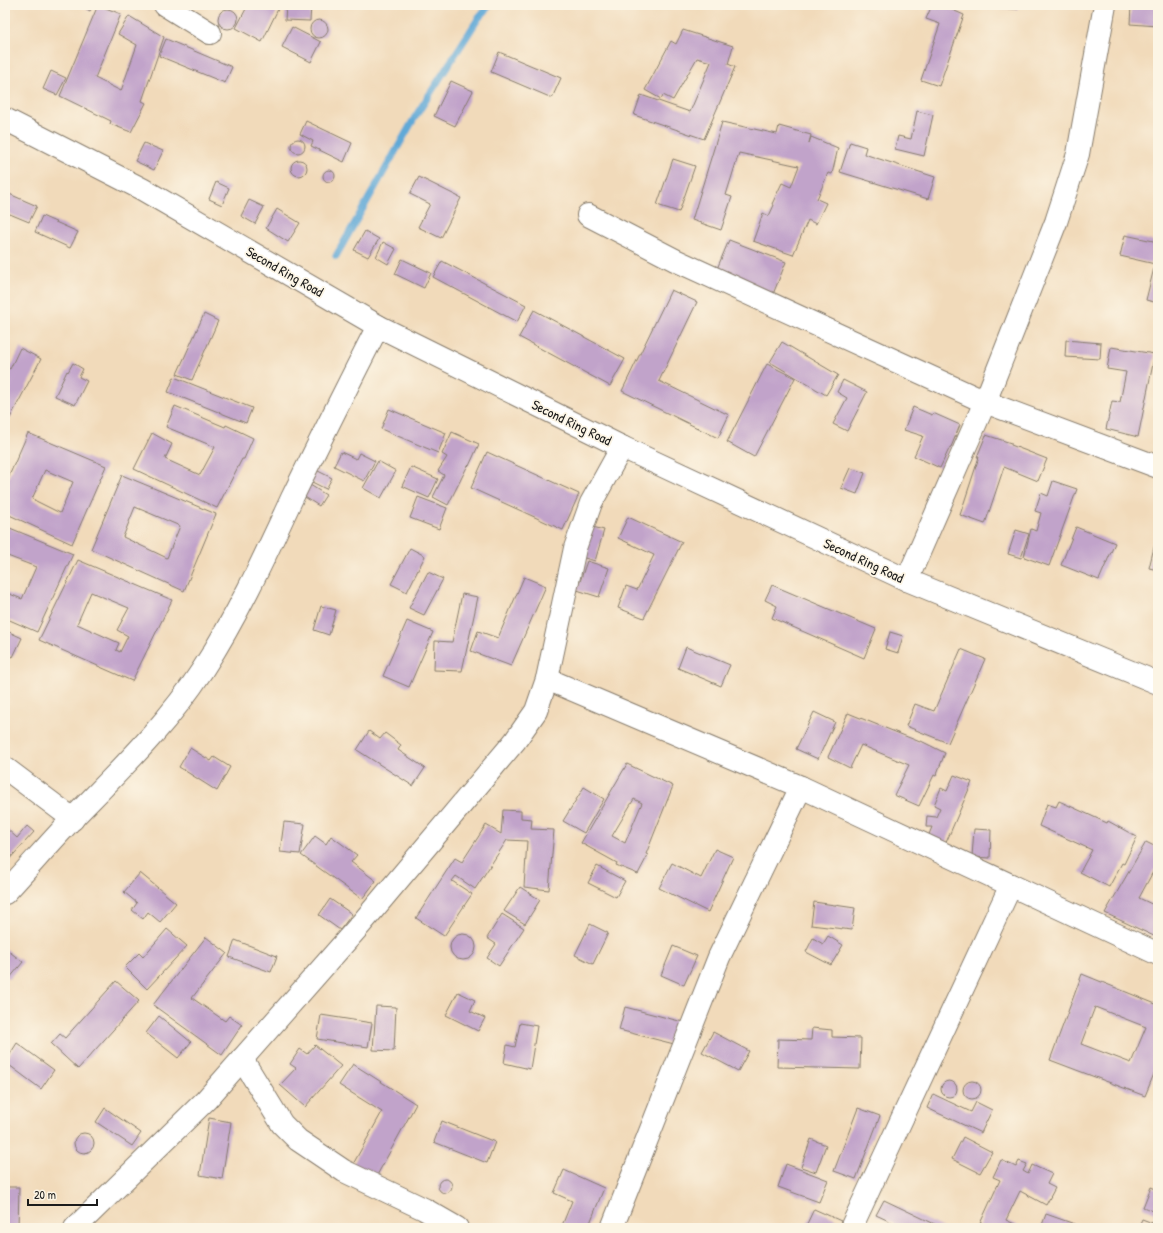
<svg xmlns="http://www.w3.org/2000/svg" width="1163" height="1233" font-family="'Patrick Hand',sans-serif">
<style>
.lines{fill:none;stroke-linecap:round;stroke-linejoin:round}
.stream{stroke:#60a9d7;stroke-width:7}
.building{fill:#c1a3ca;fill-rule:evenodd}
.minor-casing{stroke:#867b6b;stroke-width:24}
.tertiary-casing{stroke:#867b6b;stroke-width:24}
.secondary-casing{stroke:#867b6b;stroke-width:24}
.minor{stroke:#fff;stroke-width:22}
.tertiary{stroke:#fff;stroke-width:22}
.secondary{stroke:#fff;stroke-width:22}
.labels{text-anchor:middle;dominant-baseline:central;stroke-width:3.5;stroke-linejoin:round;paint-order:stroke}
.street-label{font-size:14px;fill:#1c1c1c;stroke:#fcf5e5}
</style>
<rect width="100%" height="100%" fill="#fcf5e5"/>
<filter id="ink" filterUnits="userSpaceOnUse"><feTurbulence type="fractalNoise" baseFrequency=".025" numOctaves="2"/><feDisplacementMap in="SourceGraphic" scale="8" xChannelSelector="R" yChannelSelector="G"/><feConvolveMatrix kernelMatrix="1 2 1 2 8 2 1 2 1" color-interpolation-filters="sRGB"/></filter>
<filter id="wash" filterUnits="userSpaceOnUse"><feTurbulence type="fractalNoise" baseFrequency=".012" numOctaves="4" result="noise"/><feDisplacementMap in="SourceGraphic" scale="16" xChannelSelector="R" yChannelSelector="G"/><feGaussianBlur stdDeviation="0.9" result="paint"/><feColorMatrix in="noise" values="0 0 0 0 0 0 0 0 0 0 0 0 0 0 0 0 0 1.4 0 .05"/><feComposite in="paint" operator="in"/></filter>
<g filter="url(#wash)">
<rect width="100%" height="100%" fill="#f1daba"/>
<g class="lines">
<path class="stream" d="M336 256 415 117 478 19 490 5"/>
</g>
<g id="blocks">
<g class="building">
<path d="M80 5H94L90 11Z"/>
<path d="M98 5 121 14 95 78 121 91 137 45 118 34 129 16 164 37 142 101 146 103 131 132 110 124 111 121 60 96Z"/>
<path d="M248 5 263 7 264 5H280L262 42 236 28Z"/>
<path d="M286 5H311L310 21 285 20Z"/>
<path d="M932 5H941L964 15 939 86 921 80 940 24 926 19Z"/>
<path d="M955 5H1018V9L955 7Z"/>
<path d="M1131 5H1158V26L1130 24Z"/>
<circle cx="228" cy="19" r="10"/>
<circle cx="319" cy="29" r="9"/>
<path d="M292 27 321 42 311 62 282 47Z"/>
<path d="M683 30 733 46 728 64 735 67 704 139 634 115 641 95 690 112 711 62 697 58 673 100 663 95 661 99 645 90 671 41 676 44Z"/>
<path d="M166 39 232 67 225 83 159 56Z"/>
<path d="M499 52 561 78 552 98 491 72Z"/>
<path d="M51 71 66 78 57 95 43 89Z"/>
<path d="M451 81 473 91 455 126 434 116Z"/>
<path d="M917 111 933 115 924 156 895 149 898 136 911 139Z"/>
<path d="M306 121 352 143 344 162 311 146 313 141 300 134Z"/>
<path d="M722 122 777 134 779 126 811 135 809 143 811 137 838 148 832 174 828 173 817 199 826 203 816 224 808 220 793 255 753 241 763 213 769 216 774 205 772 204 782 183 791 187 799 166 739 153 726 195 732 197 721 230 692 220Z"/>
<circle cx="298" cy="146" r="7"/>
<path d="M850 142 866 147 864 154 935 177 928 199 840 172Z"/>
<path d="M144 143 163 151 154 170 135 161Z"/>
<path d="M673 159 695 166 679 212 657 205Z"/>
<circle cx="299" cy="168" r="8"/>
<circle cx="329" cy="176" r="6"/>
<path d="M419 177 461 198 441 238 418 227 430 204 410 194Z"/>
<path d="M216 182 229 188 222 205 209 199Z"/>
<path d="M5 187 9 189 7 193 37 206 29 222 5 212Z"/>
<path d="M249 200 264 207 255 224 241 216Z"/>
<path d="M277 209 300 223 288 242 266 228Z"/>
<path d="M42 216 78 232 70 248 35 232Z"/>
<path d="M365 231 379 239 368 257 354 250Z"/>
<path d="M1125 235 1158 242V303L1146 300 1155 264 1120 256Z"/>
<path d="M729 240 786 262 771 299 714 276Z"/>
<path d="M383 242 396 249 388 264 376 257Z"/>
<path d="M402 259 431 273 424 288 395 274Z"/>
<path d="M442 261 526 305 517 322 433 277Z"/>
<path d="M671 290 697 302 659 381 729 415 718 438 622 391Z"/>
<path d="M534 310 625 359 610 386 519 337Z"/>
<path d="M204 314 218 321 192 380 177 374Z"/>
<path d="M1066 340 1101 343 1100 359 1065 357Z"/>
<path d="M782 342 838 375 826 395 770 362Z"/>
<path d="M1111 347 1155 354 1138 437 1106 429 1112 401 1120 402 1126 372 1107 369Z"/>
<path d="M20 348 41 359 10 418 5 415V366L10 369Z"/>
<path d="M73 363 83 369 79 377 87 381 75 405 55 396 67 371 68 372Z"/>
<path d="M767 364 795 378 754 457 727 442Z"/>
<path d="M174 377 252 408 246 423 168 392Z"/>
<path d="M843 380 867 392 847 431 833 424 847 398 837 392Z"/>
<path d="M175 406 225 427 226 425 253 438 244 459H242L217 508 134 469 152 433 172 444 165 459 200 475 215 447 166 427Z"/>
<path d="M913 407 932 415 933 413 960 425 951 447H950L940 468 914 456 923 436 904 430Z"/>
<path d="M389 409 446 433 438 453 381 429Z"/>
<path d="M452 432 479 444 469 466 468 465 448 505 433 497 444 475 438 471 447 457 442 454Z"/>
<path d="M28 433 106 466 72 544 5 513V485ZM45 470 73 482 60 513 32 499Z"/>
<path d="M986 435 1011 443V445L1047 459 1038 481 1004 467 985 524 960 515 979 457H977Z"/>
<path d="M341 452 356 459 359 453 375 461 364 481 334 466Z"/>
<path d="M487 452 579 494 563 530 471 488Z"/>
<path d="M378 461 396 471 381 498 363 488Z"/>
<path d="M411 467 438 479 429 498 402 486Z"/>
<path d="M850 468 865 473 857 494 841 488Z"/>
<path d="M316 470 332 478 326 489 310 481Z"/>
<path d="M122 475 216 514 184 591 91 549ZM135 507 180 526 167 558 123 537Z"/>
<path d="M1053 481 1077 489 1049 566 1024 557 1031 529 1036 531 1041 513 1035 511 1041 493 1048 496Z"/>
<path d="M307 483 326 495 319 506 300 494Z"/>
<path d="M418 497 447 508 439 529 410 518Z"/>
<path d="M628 517 682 542 644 618 618 608 626 586 637 590 654 555 618 538Z"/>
<path d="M5 526 73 554 37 632 5 618V592L22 599 36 567 5 555Z"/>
<path d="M589 526 604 530 595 561 581 557Z"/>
<path d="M1076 527 1115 543 1099 580 1061 565Z"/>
<path d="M1016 530 1029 534 1021 558 1008 554Z"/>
<path d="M1157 535H1158V570L1149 568Z"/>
<path d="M410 548 425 556 407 592 391 584Z"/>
<path d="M78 560 172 600 132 681 39 640ZM91 592 129 608 117 630 128 636 120 652 116 650 119 643 77 624Z"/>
<path d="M587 561 609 568 599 597 577 590Z"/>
<path d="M428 572 443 579 424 615 409 608Z"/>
<path d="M524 577 546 586 511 666 471 651 478 631 498 638Z"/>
<path d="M772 585 876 629 864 658 772 618 777 606 765 600Z"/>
<path d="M462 594 478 597 462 671 434 670 435 641 452 642Z"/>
<path d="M321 606 336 610 329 635 314 630Z"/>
<path d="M407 621 433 632 409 687 383 676Z"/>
<path d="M5 630 22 638 13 657 5 653Z"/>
<path d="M890 632 903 636 898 653 885 649Z"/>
<path d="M686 647 730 665 721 686 678 668Z"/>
<path d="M961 649 985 659 948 743 906 726 915 704 934 711Z"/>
<path d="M814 712 835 722 818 759 796 749Z"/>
<path d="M848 713 920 742 921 741 945 753 936 776 934 775 919 806 894 795 909 765 861 745 850 768 828 757Z"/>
<path d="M369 731 380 739 385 733 401 745 398 750 425 768 413 786 357 750Z"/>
<path d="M190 748 211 761 214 757 230 767 217 791 179 767Z"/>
<path d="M627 764 673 786 646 854 648 855 638 874 616 865 617 863 581 843ZM634 799 642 803 625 843 612 836Z"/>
<path d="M954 775 972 782 945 845 928 837 932 827H926L927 816 936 817 940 808 934 805 941 788 947 791Z"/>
<path d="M584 787 604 799 584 833 563 821Z"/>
<path d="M1059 801 1107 823 1108 821 1137 837 1124 864 1122 863 1109 887 1080 872 1092 850 1039 826 1047 804 1056 807Z"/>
<path d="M503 810 521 811V818L532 819 531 829 554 830 549 890 524 887 527 841 507 840 475 889 456 876 452 881 472 894 444 936 416 918 455 858 462 862 486 825 501 834Z"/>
<path d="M284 822 305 824 300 854 280 852Z"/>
<path d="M27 826 34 832 5 864V827L17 838Z"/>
<path d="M974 829 991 830 990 858 972 857Z"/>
<path d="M315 836 326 844 331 836 357 855 351 862 376 881 362 899 301 855Z"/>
<path d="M1146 842 1158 848V871L1154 870 1139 898 1158 907V938L1105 913Z"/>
<path d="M715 849 733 857 708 912 659 888 672 863 701 878Z"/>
<path d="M597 866 625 881 616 897 588 883Z"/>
<path d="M140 873 176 903 160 922 148 912 143 919 132 910 137 903 124 892Z"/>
<path d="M520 887 540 900 525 924 504 911Z"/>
<path d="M330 899 352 914 340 930 319 915Z"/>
<path d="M814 902 855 908 852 930 811 925Z"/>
<path d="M502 914 524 928 499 966 487 958 496 944 487 938Z"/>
<path d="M590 924 608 933 593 964 575 955Z"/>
<path d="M167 929 187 946 147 989 125 967 139 953 143 957Z"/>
<circle cx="463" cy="947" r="13"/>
<path d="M828 936 843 945 831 965 806 952 813 938 823 944Z"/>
<path d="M206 937 227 953 192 998 225 1021 229 1016 242 1025 222 1055 153 1005Z"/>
<path d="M235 940 277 956 271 972 229 957Z"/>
<path d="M673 946 697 956 684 985 661 975Z"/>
<path d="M7 950 23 962 9 979 5 976V952Z"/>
<path d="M1082 974 1158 1005V1064L1145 1096 1050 1060ZM1095 1007 1146 1027 1131 1063 1081 1044Z"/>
<path d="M116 981 139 1001 78 1069 51 1044 60 1034 65 1038Z"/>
<path d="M458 992 475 1000 470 1011 485 1018 478 1031 446 1015Z"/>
<path d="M376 1006 396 1007 394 1051 373 1050Z"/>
<path d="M625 1007 683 1022 678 1045 619 1030Z"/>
<path d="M321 1015 372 1023 368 1047 317 1039Z"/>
<path d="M159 1016 191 1042 178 1058 146 1033Z"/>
<path d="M520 1023 537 1026 530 1069 504 1063 507 1045 515 1047Z"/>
<path d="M812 1028 832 1030V1037L861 1038 860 1069 777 1067 778 1039 811 1040Z"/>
<path d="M713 1032 749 1051 738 1071 702 1052Z"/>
<path d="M17 1043 54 1070 41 1089 5 1062Z"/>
<path d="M315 1045 341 1066 305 1107 280 1085 296 1068 290 1064 300 1049 307 1054Z"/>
<path d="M353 1064 416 1104 375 1179 352 1166 382 1112 339 1085Z"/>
<circle cx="972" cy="1090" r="9"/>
<circle cx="949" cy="1089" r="8"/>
<path d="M933 1094 971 1112 976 1102 992 1110 981 1133 927 1108Z"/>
<path d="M105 1108 141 1133 132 1146 96 1122Z"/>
<path d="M858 1108 880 1116 856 1179 834 1171Z"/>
<path d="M209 1118 231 1122 222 1179 200 1175Z"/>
<path d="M442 1121 495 1142 487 1163 434 1142Z"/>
<circle cx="84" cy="1143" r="10"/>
<path d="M963 1137 992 1152 980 1173 952 1159Z"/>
<path d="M811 1139 826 1145 816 1172 801 1167Z"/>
<path d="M1001 1160 1016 1167 1019 1161 1027 1164 1023 1171 1028 1174 1032 1165 1052 1174 1047 1184 1055 1188 1046 1205 1020 1191 1006 1220 1023 1228H978L1000 1180 993 1177Z"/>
<path d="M786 1164 828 1180 819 1202 778 1187Z"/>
<path d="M564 1170 604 1188 588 1228H561L572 1201 554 1193Z"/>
<circle cx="445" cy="1186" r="7"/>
<path d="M5 1187H19L18 1228H5Z"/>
<path d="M1151 1187 1158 1190V1213L1143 1207Z"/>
<path d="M884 1200 943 1228H904L876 1215Z"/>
<path d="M814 1209 841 1221 838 1228H805Z"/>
<path d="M1046 1214 1086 1228H1041Z"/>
<path d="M1142 1219 1158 1225V1228H1138Z"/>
</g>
</g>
</g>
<g filter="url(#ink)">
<use href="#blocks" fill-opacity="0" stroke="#867b6b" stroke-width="1"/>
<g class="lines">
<defs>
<g id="minor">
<path d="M165 5 210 33"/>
<path d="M588 215 675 260 985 402 1158 467"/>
<path d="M907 580 985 402 1056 222 1078 154 1105 5"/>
<path d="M547 679 801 787 1158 954"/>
<path d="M5 768 73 819"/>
<path d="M242 1059 282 1124 298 1140 344 1171 424 1209 457 1228"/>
<path d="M75 1228 206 1100 361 924 515 741 536 711 547 679 575 548 591 503 622 447"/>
<path d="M612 1228 719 957 801 787"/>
<path d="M851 1228 1011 885"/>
</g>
<path id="tertiary" d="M5 893C30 866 54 838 79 812 123 767 169 722 203 669 238 615 265 556 292 498 320 440 349 383 378 326"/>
<path id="secondary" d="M5 119 142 189 378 326 622 447 907 580 1158 683"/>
</defs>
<use href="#minor" class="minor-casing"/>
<use href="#tertiary" class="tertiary-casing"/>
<use href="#secondary" class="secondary-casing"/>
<use href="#minor" class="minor"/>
<use href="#tertiary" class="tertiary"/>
<use href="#secondary" class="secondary"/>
</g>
</g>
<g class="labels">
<g class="street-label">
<text transform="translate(285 271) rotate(30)">Second Ring Road</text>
<text transform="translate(572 422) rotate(26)">Second Ring Road</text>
<text transform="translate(864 560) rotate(25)">Second Ring Road</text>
</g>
</g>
<rect width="1163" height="1233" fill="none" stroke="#fcf5e5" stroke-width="20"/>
<path d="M28 1199v6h69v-6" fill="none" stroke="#1c1c1c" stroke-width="2"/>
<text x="34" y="1199" font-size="12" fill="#1c1c1c" stroke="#fcf5e5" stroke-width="3" paint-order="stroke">20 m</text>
</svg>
